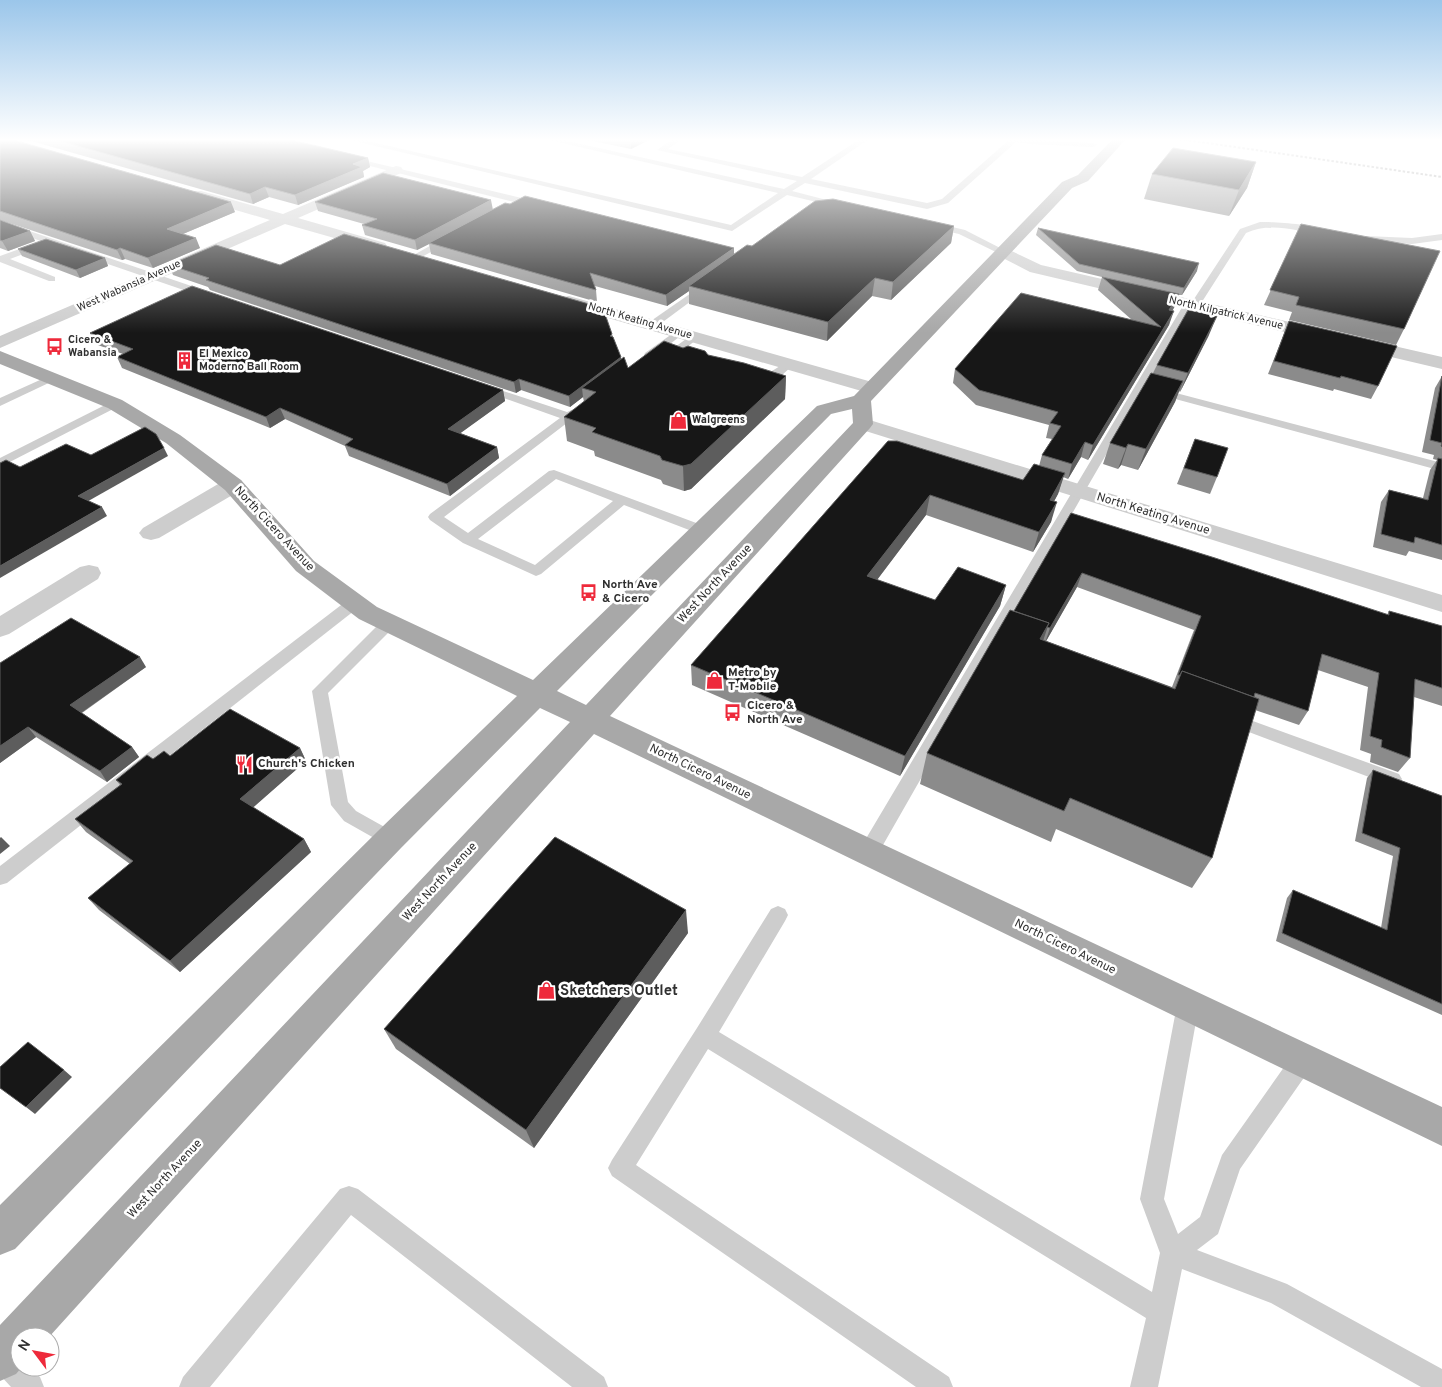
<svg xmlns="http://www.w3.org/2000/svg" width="1442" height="1387" font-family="Overpass,sans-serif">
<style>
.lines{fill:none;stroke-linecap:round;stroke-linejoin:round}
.lane{fill:#cdcdcd;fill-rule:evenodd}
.street{fill:#cdcdcd;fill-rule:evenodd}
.primary{fill:#a8a8a8;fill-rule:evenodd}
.rail{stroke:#858585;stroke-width:2;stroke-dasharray:2.5 2;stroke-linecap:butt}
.wall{fill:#8b8b8b;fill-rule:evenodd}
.shaded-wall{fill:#5d5d5d}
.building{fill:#171717;stroke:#5d5d5d}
.labels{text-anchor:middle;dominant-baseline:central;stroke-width:5;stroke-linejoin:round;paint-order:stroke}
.far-street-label{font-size:11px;fill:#303030;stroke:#fff}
.far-poi-label{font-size:11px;font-weight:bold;fill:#303030;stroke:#fff;text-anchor:start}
.street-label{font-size:12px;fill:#303030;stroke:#fff}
.poi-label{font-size:12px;font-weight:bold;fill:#303030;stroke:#fff;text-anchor:start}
.near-poi-label{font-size:15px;font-weight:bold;fill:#303030;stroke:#fff;text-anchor:start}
</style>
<rect width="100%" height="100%" fill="#fff"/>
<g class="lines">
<g class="lane">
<path d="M346 139H359L731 225 778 193 545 139H558L784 189 797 181 657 150 673 139H682L668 149 802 177 860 139H869L811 179 927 203 942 199 1010 139 1093 143 1097 145 1093 147 1031 144 1016 142 948 203 927 209 805 183 792 191 846 205 842 208 787 195 732 231Z"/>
<path d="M346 156 538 202 542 205 538 208 346 160Z"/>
<path d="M0 221 212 293 213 295 208 298 204 297 0 227Z"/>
<path d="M931 222 965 230 1008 252 1006 254H1000L959 234 928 227V223Z"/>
<path d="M1260 222C1275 222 1312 223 1324 232L1319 235C1295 230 1270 222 1246 233L1198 308H1191L1085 491 875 859 868 861 861 859 859 853 861 847 1184 304 1185 302H1192L1240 229Z"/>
<path d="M1442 234V240L1412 244 1366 242 1361 239 1366 236 1412 238Z"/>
<path d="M448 236 451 237V241L418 259H412L410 257Z"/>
<path d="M39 242 42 243V247L10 259 55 277V281H49L0 262V256Z"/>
<path d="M707 282 712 285 710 287 656 327H648L647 325 648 323Z"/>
<path d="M679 329 683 330 684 332 683 334 653 357H645L644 355 645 353Z"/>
<path d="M693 334 697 335 698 337 697 339 674 358 677 361 675 363H667L663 357 664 355Z"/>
<path d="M788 361 794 364 792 366C782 375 769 389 755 385L753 383Z"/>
<path d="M51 375 57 378 55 380 0 406V398Z"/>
<path d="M485 385 567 412 574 409 580 413 444 517 468 533 549 471 554 470 707 527 709 530 702 534 697 533 624 505 541 574 536 576 463 543 430 520 428 517 430 514 560 418 481 390 479 388 481 386ZM556 479 613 501 535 565 478 539Z"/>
<path d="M1157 388 1442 463V471L1153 393 1151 391Z"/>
<path d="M115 400 119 402 121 404 119 406 0 467V458Z"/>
<path d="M354 598 359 599 361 603 359 607 7 883 0 885V866L349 599Z"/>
<path d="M389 618 394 619 397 623 394 627 328 693 348 802 356 811 397 834 399 839 397 844 390 847 344 821 331 805 312 691 384 619Z"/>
<path d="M1231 713 1399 774 1402 779 1399 784 1393 786 1225 723 1223 719 1225 715Z"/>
<path d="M778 906 785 909 788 915 785 921 719 1032 1152 1292 1160 1253 1140 1199 1177 1005 1181 998 1188 995 1195 998 1199 1005 1164 1199 1178 1234 1200 1217 1222 1155 1294 1053 1302 1050 1310 1053 1313 1061 1310 1069 1240 1169 1218 1234 1197 1250 1287 1284 1442 1369V1387H1421L1271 1303 1182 1269 1158 1387H1130L1146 1318 708 1049 636 1165 949 1377 953 1387H916L612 1176 608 1168 612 1160 697 1028 771 909Z"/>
<path d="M349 1186 358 1189 604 1377 608 1387H572L351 1215 210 1387H179L183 1377 340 1189Z"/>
<path d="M2 1345 11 1349 20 1357V1367H29L40 1377 44 1387H11L0 1375V1346Z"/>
</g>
<g class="street">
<path d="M396 166 401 167 403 170 401 173 298 218 385 243 387 246 385 249H373L285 224 0 348V336L270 220 191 197 189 194 191 191H201L283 214Z"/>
<path d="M1003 247 1041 265 1442 357V369L1030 272 997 255 995 252 997 249Z"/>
<path d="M569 296 879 384 882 388 879 392 872 394 865 392 563 305 560 301 563 297Z"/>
<path d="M863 418 1442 595V612L856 428 853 424 856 420Z"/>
<path d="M233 478 241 480 244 485 241 490 159 538 151 540 143 538 139 533 143 528 225 480Z"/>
<path d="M89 565 98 567 101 573 98 579 9 634 0 637V616L80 567Z"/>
</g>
<path class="primary" d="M1113 139H1126L1088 181 1072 188 871 401 873 424 870 428 610 716 1442 1107V1146L594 734 49 1337H20V1367H22L16 1374 0 1381V1325L570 722 540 708 401 848 15 1249 0 1255V1205L379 830 517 696 359 619 296 571 225 490 166 443 108 408 0 364V351L122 400 180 435 241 480 314 561 377 607 533 680 817 406 854 396 1062 182 1078 175ZM852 409 853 423 586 705 557 691 831 414Z"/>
<path class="rail" d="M1180 139 1442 177"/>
</g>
<g class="wall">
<path d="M0 139 235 212 183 234 200 248 153 268 125 259 122 260 0 220Z"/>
<path d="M24 139H287L368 158 370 167 363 171 364 177 298 205 269 197 253 204Z"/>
<path d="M583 139H651L631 149Z"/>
<path d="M1256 162 1247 188 1229 216 1144 199 1152 174Z"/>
<path d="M315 202 493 209 734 255 752 246 954 226 951 243 891 300 872 296 827 341 689 304V291L667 306 595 286 596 290 597 302 431 254 429 244 417 250 365 235 362 225 364 224 318 211Z"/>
<path d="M0 220 30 231 35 241 8 251 0 248Z"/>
<path d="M1301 224 1404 329 1396 345 1289 320 1292 312 1264 305Z"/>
<path d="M1038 228 1197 271 1182 295H1179L1172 311 1169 325 1088 460 1081 457 1068 479 1063 477 1058 494 1054 501 1051 522 1033 552 926 515 877 580 935 600 1006 585 1000 606 900 776 692 685 691 665 888 441 1023 480 1039 466 1042 455 1052 439 1046 438 1049 425 976 405 953 383 955 369 1132 320 1098 290 1102 277 1077 271 1036 235Z"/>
<path d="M18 249 105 258 108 266 80 278 22 256Z"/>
<path d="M169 265H280L612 334 613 337 621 359 628 368 708 355 786 376 785 399 691 489 684 491 663 484 661 480 595 456 594 451 567 441 564 417 584 402 583 397 570 407 521 390 516 393 210 290 208 287 173 275Z"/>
<path d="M1289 321 1378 386 1371 399 1334 389 1333 391 1268 374Z"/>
<path d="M90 333 503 390 505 401 460 433 497 447 499 458 450 496 349 456 345 446 285 419 270 428 122 368 117 357 123 354 95 344Z"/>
<path d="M1209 335 1180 392 1179 391 1175 402 1138 470 1121 465 1118 469 1103 464 1110 443 1153 373 1157 365Z"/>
<path d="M1442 376V560L1409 551 1406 556 1373 547 1381 502 1389 490 1423 498 1430 470 1437 460 1433 459 1434 455 1422 452 1435 388Z"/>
<path d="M1195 439 1217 477 1210 494 1177 484Z"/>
<path d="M1071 513 1387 615 1389 611 1442 626V706L1414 697 1410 758 1398 772 1370 762 1371 754 1360 750 1368 687 1318 670 1308 711 1299 725 1255 710 1212 858 1192 888 1056 829 1051 842 920 784 927 753 1014 611ZM1077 587 1194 630 1172 687 1046 641Z"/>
<path d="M0 663 146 667 82 713 132 747 139 757 107 782 36 737 0 763Z"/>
<path d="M300 748 306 761 253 807 304 839 311 852 180 972 99 910 88 898 130 864 86 832 75 819 120 785 116 780 153 759 170 756Z"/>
<path d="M1373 770 1442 796V1015L1276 941 1287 898 1293 890 1381 928 1393 856 1355 841 1367 778Z"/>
<path d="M688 933 534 1148 396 1049 384 1029Z"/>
</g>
<g class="shaded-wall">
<path d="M631 139H651L631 149Z"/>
<path d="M368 158 370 167 363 171 364 177 298 205 295 195 353 164Z"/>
<path d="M1256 162 1247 188 1229 216 1239 190Z"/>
<path d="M265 187 269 197 253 204 250 194Z"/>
<path d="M491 200 493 210 429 243V244L417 250 415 240Z"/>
<path d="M231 202 235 212 171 239 167 229Z"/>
<path d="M954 226 951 243 891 300 893 282Z"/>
<path d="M30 231 35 241 8 251 2 241Z"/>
<path d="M196 238 200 248 153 268 148 258Z"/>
<path d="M120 248 125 259 122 260 117 250Z"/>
<path d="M734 248V259L689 286V291L667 306 666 295Z"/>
<path d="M105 258 108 266 80 278 76 270Z"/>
<path d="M1199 263 1197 271 1182 295 1184 288Z"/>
<path d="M875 278 872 296 827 341 828 322Z"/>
<path d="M1179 294 1174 308 1164 324 1169 310Z"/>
<path d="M1174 311 1169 325 1088 460 1093 445Z"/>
<path d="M1217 316 1209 335 1180 392 1188 373Z"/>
<path d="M621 357 622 368 582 388 583 397 570 407 569 396Z"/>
<path d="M786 376 785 399 691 489 684 491 683 466Z"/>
<path d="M519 379 521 390 516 393 514 382Z"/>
<path d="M1183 381 1175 402 1138 470 1146 449Z"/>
<path d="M503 390 505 401 451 440 448 429Z"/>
<path d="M280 408 285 419 270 428 266 417Z"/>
<path d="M1085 442 1081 457 1068 479 1072 464Z"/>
<path d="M1128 444 1121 465 1118 469 1126 448Z"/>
<path d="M497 447 499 458 450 496 447 484Z"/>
<path d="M164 448 168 456 83 504 78 496Z"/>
<path d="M1065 473 1058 494 1044 520 1050 500Z"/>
<path d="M930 495 926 515 864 597 867 576Z"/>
<path d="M1057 502 1051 522 1033 552 1039 532Z"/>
<path d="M102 507 107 516 0 578V566Z"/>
<path d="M1082 573 1077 587 1045 643 1050 628Z"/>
<path d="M1006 585 1000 606 900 776 905 756Z"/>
<path d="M1049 623 1038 656 1040 639Z"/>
<path d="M140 657 146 667 78 715 70 705Z"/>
<path d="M28 727 36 737 0 763V746Z"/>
<path d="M132 747 139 757 107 782 100 771Z"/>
<path d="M300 748 306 761 248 812 240 799Z"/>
<path d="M1 837 10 846 0 854V838Z"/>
<path d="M304 839 311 852 180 972 170 961Z"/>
<path d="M686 910 688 933 534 1148 526 1130Z"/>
<path d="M64 1070 72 1077 35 1114 26 1107Z"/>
</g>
<g class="building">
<path d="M0 139H10L231 202 167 229 196 238 148 258 120 248 117 250 0 211Z"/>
<path d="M53 139H287L368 158 353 164 362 167 295 195 265 187 250 194Z"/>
<path d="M1173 148 1256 162 1239 190 1152 174Z"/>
<path d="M383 173 491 200 415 240 362 225 377 219 315 202Z"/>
<path d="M525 196 734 248 666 295 590 273 596 290 429 243 505 203 510 204Z"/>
<path d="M833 199 954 226 893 282 875 278 828 322 689 286 747 245 752 246 815 201Z"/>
<path d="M0 220 30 231 2 241 0 240Z"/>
<path d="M1301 224 1440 251 1404 329 1296 305 1299 297 1270 290Z"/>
<path d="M1038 228 1199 263 1184 288 1079 264Z"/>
<path d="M344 234 603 308 612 334 610 336 613 337 621 357 569 396 519 379 514 382 206 280 209 278 169 265 216 245 280 265Z"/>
<path d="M46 239 105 258 76 270 18 249Z"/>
<path d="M1102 277 1179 294 1169 310 1174 311 1093 445 1085 442 1072 464 1042 455 1061 426 1050 423 1058 412 979 390 955 369 1021 293 1161 327Z"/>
<path d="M192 286 503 390 448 429 497 447 447 484 345 445 353 439 280 408 266 417 117 357 133 349 90 333Z"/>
<path d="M1188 310 1217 316 1188 373 1157 365Z"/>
<path d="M1289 321 1397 346 1378 386 1341 376 1340 378 1274 361Z"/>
<path d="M664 341 683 348 688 346 705 351 708 355 744 363 786 376 691 464 683 466 662 460 660 456 592 432 596 428 564 417 596 392 582 388 624 357 628 368Z"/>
<path d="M1151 373 1183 381 1146 449 1128 444 1126 448 1110 443Z"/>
<path d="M1442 376V447L1441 446 1442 443 1430 440Z"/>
<path d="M145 427 156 434 164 448 78 496 102 507 0 566V463L6 460 20 467 66 444 91 455Z"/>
<path d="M1195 439 1228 448 1217 477 1184 468Z"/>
<path d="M888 441H897L1023 480 1034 464 1065 473 1050 500 1057 502 1039 532 930 495 867 576 935 600 958 567 1006 585 905 756 691 665Z"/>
<path d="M1438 458 1442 459V545L1415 537 1414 543 1381 534 1389 490 1428 500Z"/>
<path d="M1071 513 1215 558 1389 615V611L1442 626V688L1415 679 1410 758 1381 747 1382 740 1370 736 1379 673 1322 654 1308 711 1255 693 1254 697 1182 671 1180 675H1178L1201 616 1082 573 1050 628 1047 627 1049 623 1014 611Z"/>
<path d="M1010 610 1049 623 1040 639 1175 689 1182 671 1259 699 1212 858 1070 798 1064 811 927 753Z"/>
<path d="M71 618 140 657 70 705 132 747 100 771 28 727 0 746V663Z"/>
<path d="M230 709 300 748 240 799 304 839 170 961 88 898 133 861 75 819 122 784 116 780 147 755 153 759 164 751 170 756Z"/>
<path d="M1373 770 1442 796V1004L1282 933 1293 890 1387 930 1400 848 1362 833Z"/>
<path d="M555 837 686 910 526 1130 384 1029Z"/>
<path d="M28 1042 64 1070 26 1107 0 1088V1067Z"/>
</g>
<linearGradient id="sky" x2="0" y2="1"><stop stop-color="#9bc6ea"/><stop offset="0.42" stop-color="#fff"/><stop offset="1" stop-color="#fff" stop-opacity="0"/></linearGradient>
<rect width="1442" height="333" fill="url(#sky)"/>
<defs>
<symbol id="bus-bare" viewBox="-9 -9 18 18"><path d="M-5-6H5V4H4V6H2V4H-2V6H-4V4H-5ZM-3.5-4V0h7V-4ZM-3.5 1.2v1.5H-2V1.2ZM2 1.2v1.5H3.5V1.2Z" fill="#ee2a3b" stroke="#fff" stroke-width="2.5" paint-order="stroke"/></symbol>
<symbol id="building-bare" viewBox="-9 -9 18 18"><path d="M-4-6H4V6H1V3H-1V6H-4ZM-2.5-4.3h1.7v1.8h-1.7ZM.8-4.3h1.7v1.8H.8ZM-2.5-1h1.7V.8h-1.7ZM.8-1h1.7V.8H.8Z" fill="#ee2a3b" stroke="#fff" stroke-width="2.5" paint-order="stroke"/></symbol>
<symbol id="shop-bare" viewBox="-9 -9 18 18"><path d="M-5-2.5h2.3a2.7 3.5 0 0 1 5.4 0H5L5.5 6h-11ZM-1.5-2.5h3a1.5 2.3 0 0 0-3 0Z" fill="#ee2a3b" stroke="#fff" stroke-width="2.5" paint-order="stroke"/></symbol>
<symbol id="restaurant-bare" viewBox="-9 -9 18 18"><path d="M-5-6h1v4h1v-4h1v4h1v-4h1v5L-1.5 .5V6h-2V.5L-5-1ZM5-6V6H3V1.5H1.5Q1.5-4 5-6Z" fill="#ee2a3b" stroke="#fff" stroke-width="2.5" paint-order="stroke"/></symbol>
</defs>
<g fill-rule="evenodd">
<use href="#bus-bare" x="42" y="334" width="25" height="25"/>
<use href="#building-bare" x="172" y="348" width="25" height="25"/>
<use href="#shop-bare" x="666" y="408" width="25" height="25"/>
<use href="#bus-bare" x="576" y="580" width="25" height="25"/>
<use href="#shop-bare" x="702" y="668" width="25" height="25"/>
<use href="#bus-bare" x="720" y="700" width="25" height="25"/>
<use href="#restaurant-bare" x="232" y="752" width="25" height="25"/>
<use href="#shop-bare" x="534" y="978" width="25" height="25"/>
</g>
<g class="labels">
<g class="far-street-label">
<text transform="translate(129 286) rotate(-24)">West Wabansia Avenue</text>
<text transform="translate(1226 313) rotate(13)">North Kilpatrick Avenue</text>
<text transform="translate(640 321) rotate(16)">North Keating Avenue</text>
</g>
<g class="far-poi-label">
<text x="68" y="340">Cicero &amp;<tspan x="68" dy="13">Wabansia</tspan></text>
<text x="199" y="354">El Mexico<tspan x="199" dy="13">Moderno Ball Room</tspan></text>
<text x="692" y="420">Walgreens</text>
</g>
<g class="street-label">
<text transform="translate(1153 514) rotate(17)">North Keating Avenue</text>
<text transform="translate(274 529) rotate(47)">North Cicero Avenue</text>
<text transform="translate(715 584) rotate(-47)">West North Avenue</text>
<text transform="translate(700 772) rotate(26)">North Cicero Avenue</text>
<text transform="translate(440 882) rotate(-47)">West North Avenue</text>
<text transform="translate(1065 947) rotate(26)">North Cicero Avenue</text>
<text transform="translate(165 1179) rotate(-47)">West North Avenue</text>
</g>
<g class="poi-label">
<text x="602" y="585">North Ave<tspan x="602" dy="14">&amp; Cicero</tspan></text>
<text x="728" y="673">Metro by<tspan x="728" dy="14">T-Mobile</tspan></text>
<text x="747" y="706">Cicero &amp;<tspan x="747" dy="14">North Ave</tspan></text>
<text x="258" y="764">Church's Chicken</text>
</g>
<g class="near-poi-label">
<text x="560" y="991">Sketchers Outlet</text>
</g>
</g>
<g transform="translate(35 1352) rotate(302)"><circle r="24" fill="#ffffff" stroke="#acacac"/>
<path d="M0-4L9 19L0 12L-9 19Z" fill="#ee2a3b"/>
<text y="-8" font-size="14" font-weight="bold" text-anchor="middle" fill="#303030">N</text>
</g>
</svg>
